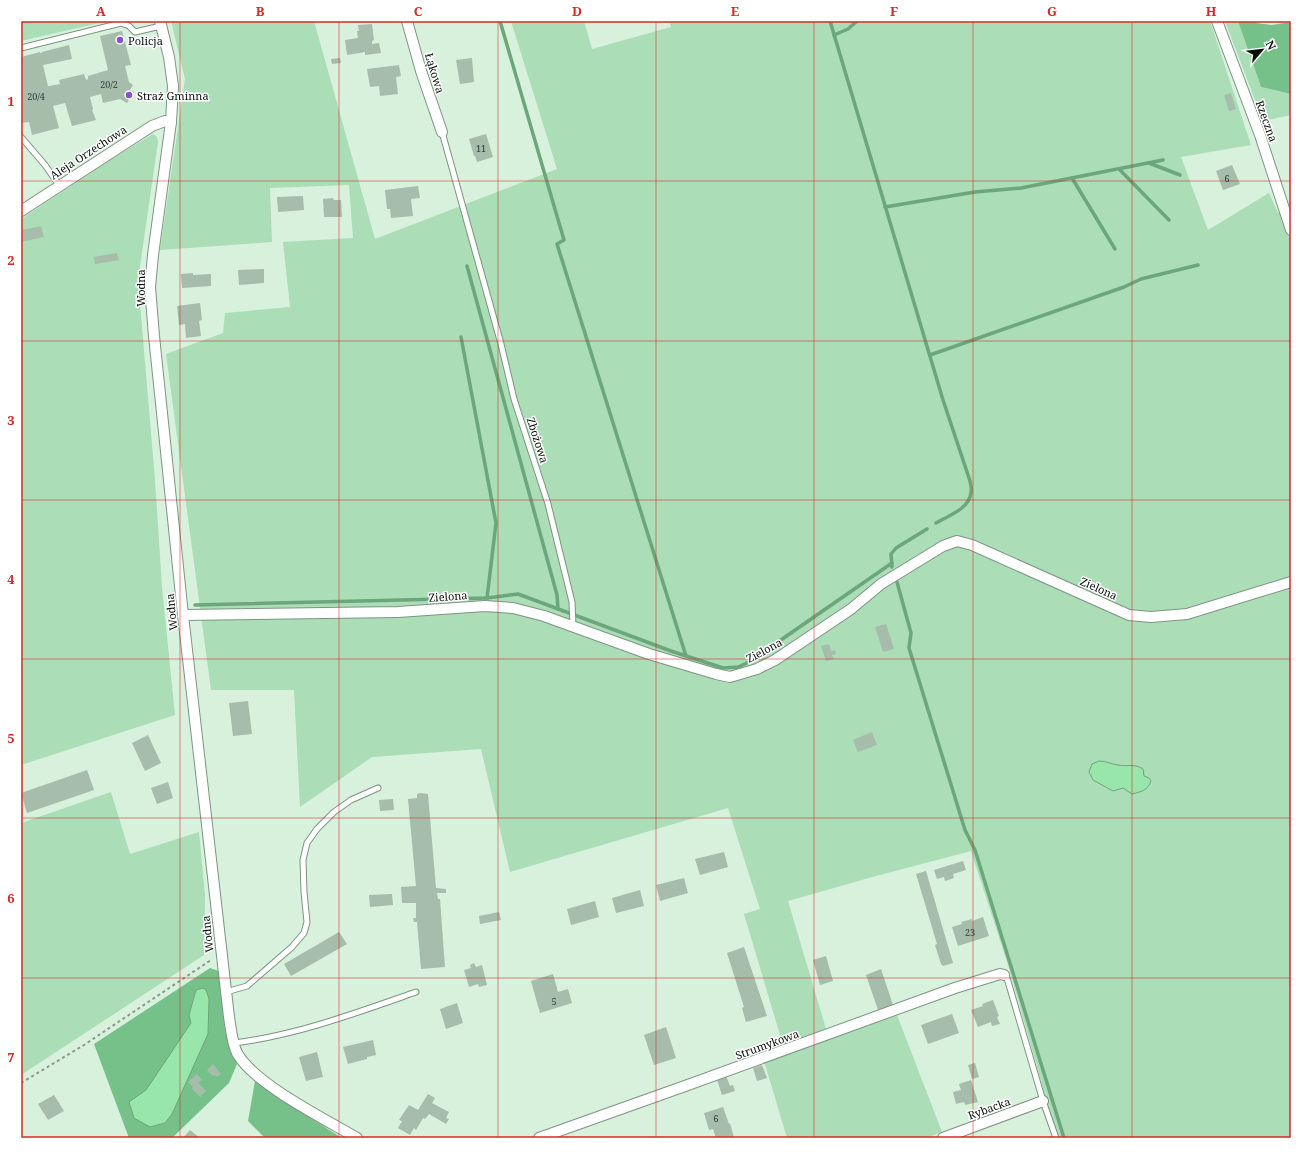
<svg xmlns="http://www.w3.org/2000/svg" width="1312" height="1159" font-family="'Noto Serif',serif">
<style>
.green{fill:#abddb7}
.forest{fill:#75c189}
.water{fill:#98e6ac;stroke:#6ca67b}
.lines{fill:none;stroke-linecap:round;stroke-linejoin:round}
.stream{stroke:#6ca67b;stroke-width:3.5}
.building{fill:#a5bdaa}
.lane-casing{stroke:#7d9482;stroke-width:7}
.street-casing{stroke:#7d9482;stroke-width:12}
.path{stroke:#879b8b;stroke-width:2;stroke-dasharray:3 3;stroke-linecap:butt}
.lane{stroke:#fff;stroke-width:5}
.street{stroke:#fff;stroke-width:10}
.grid{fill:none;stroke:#d62828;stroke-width:1;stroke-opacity:0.55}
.poi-dot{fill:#8651c9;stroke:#fff;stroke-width:1.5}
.labels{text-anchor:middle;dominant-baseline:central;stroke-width:3;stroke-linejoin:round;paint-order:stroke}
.number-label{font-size:9px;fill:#2e3a31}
.poi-label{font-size:11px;fill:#070f09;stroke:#fff;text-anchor:start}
.street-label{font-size:11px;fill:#070f09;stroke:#fff}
.neatline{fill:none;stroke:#d62828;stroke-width:1.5}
.grid-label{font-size:13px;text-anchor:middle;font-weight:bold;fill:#d62828}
</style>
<rect width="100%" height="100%" fill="#d7f1dc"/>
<g class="green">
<path d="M21 21H108L21 41Z"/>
<path d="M171 21H314L375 239 557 169 511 21H584L592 49 671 27 669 21H1210L1251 145 1181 157 1208 230 1269 193 1278 213 1291 208V1138H1057L1009 968 971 851 876 876 788 901 826 1029 783 1045 744 914 760 909 728 808 510 872 481 749 372 757 300 807 294 690H211L166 354 223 333 225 313 290 307 283 242 353 238 349 185 270 188 272 242 160 250 185 79Z"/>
<path d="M1225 21H1238L1261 87 1291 94V115L1263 121Z"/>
<path d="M153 134 157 137 158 142 138 280 155 480 162 587 175 715 21 765V219L115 157Z"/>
<path d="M111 792 130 854 199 832 205 895 204 955 21 1075V823Z"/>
<path d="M897 1015 942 1132 926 1138H787L764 1061Z"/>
</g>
<g class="forest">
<path d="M1238 21H1255L1256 23 1272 25 1291 22V94L1261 87Z"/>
<path d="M210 968 219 971 225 1030 229 1045 237 1064 229 1083 172 1138H129L94 1044Z"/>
<path d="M255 1081 278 1098 342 1138H265L248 1121Z"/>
</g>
<g class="water">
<path d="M1099 761C1106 761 1111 764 1118 765 1128 767 1134 763 1143 769L1144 776 1149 778 1151 781C1148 790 1141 792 1132 794L1123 788 1113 791 1093 780 1089 772 1092 764Z"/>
<path d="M203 988 206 990 209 999 208 1034 172 1114 165 1123 150 1127 134 1118 129 1102 146 1090 191 1023 189 1015 196 990Z"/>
</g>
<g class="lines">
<g class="stream">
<path d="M500 21 564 240 557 244 686 656"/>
<path d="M830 21 943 400 970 481C971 485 972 489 971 493 969 509 948 516 936 523"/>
<path d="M834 35 848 29 857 21"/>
<path d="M1149 163 1180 175"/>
<path d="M1119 169 1169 220"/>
<path d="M1072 178 1115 249"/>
<path d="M885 207 975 192 1021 188 1163 160"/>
<path d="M467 266 557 595 558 609"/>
<path d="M461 337 496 523 487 598"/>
<path d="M930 355 1124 287 1141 279 1198 265"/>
<path d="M892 567 891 554 896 548 927 529"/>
<path d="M897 582 911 633 909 648 965 830 975 850 1064 1138"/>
<path d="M195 605 487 598 518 594 671 651 723 668 738 667 749 662 892 563"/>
</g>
</g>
<g class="building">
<path d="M372 24 374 40 372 41V44L379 43 381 53 365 55V52L347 55 345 40 358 38 357 31H359L358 25Z"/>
<path d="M122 31 131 65 125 66 129 82 133 85 130 90 134 92 127 103 120 99 103 103 101 94 90 97 93 109 92 110 96 120 72 126 65 103 53 106 59 128 32 135 29 122 22 123 21 121V57L40 52V53H42V52L69 45 72 59 43 65 48 86H49L60 84 59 80 84 74 86 80 88 79V76L108 70 100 36Z"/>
<path d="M340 58 341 63 332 64 331 59Z"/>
<path d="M472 58 474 82 460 84 456 60Z"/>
<path d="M399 65 401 76 396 77 398 94 380 96 379 86 370 87 367 69Z"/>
<path d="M1231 93 1236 109 1229 111 1224 95Z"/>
<path d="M486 134 493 157 477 162 475 156H474L469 139Z"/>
<path d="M1232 165 1240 184 1223 190 1216 171Z"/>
<path d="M418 186 420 198 411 199 413 216 391 218 390 209H387L385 190Z"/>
<path d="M303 196 304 210 278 212 277 197Z"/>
<path d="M333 198 334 200H341L342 217H324L323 199Z"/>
<path d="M41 226 44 237 21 242V230Z"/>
<path d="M117 253 119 260 95 264 94 257Z"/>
<path d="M264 269V283L239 285 238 270Z"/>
<path d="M193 273V275L211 274V286L182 288 181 274Z"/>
<path d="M200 303 202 320 199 321 201 336 186 338 185 324 179 325 177 306Z"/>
<path d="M886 624 894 649 883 652 875 627Z"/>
<path d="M829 644 831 651 835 650 836 654 832 655 834 659 826 661 821 646Z"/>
<path d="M248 701 252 734 233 736 229 703Z"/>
<path d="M872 732 877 745 858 752 853 740Z"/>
<path d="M148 735 161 763 145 771 132 743Z"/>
<path d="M87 770 94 790 27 813 21 793Z"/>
<path d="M168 782 173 798 157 804 151 788Z"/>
<path d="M421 793 428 794 436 888 446 889V893H437L438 899H440L445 967 421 969 417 922H414L413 918H416V903H402L401 887 416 886 408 799 417 798V794Z"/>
<path d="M393 799 394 810 380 811 379 800Z"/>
<path d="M724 852 728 867 700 875 695 859Z"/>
<path d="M963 861 966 870 953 874 954 878 945 881 944 877 937 879 934 870Z"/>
<path d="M926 871 953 963 943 966 941 964 935 945 937 944 916 874Z"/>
<path d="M684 878 688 893 660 901 656 885Z"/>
<path d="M640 890 644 906 616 913 612 898Z"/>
<path d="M392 894 393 905 370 907 369 895Z"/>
<path d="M595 901 599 917 571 925 567 909Z"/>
<path d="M499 912 501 920 480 924 479 916Z"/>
<path d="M983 917 989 936 958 946 952 927 962 924 961 922 972 919V921Z"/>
<path d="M339 932 347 944 291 976 284 964Z"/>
<path d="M744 947 767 1016 746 1022 742 1008 744 1007 727 953Z"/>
<path d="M826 956 833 981 820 985 813 960Z"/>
<path d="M474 963 476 967 482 965 487 985 479 987 478 984 469 987 464 970 471 968 470 965Z"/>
<path d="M881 969 893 1005 878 1010 866 975Z"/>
<path d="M553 974 558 992 568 989 572 1003 540 1013 531 981Z"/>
<path d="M993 1000 999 1016 997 1017 1000 1024 992 1026 991 1022 978 1027 971 1010 983 1006 982 1004Z"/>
<path d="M457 1003 463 1023 446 1029 440 1009Z"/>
<path d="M952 1014 959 1033 928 1044 921 1025Z"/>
<path d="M666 1027 676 1058 654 1065 644 1035Z"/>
<path d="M373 1040 376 1055 367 1057V1059L348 1064 343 1047Z"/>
<path d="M317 1052 323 1077 306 1081 299 1057Z"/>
<path d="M975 1063 979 1077 972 1079 968 1065Z"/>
<path d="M213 1064 221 1074 217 1077 214 1075 213 1076 207 1070Z"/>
<path d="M762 1065 767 1078 757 1081 753 1068Z"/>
<path d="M197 1074 202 1080 198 1083 206 1091 200 1097 192 1089 193 1087 188 1082Z"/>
<path d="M726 1076 730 1086 733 1085 735 1091 722 1095 717 1080Z"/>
<path d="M971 1080 978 1102 965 1105 964 1102 956 1104 953 1092 961 1090 959 1084Z"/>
<path d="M428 1094 435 1098 432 1103 449 1112 446 1118 449 1119 446 1124 429 1114 425 1119 423 1118 416 1130 414 1128 410 1135 398 1128 402 1121 399 1120 409 1105 418 1110Z"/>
<path d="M54 1095 64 1111 48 1120 38 1104Z"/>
<path d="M723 1107 729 1124 730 1123 734 1138H716L713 1129 709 1130 704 1113Z"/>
<path d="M190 1130 200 1138H183Z"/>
</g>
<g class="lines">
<defs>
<g id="lane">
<path d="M21 48 121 23 129 26 135 32 161 26"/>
<path d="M442 132 501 344 514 399 548 504 572 602 573 627"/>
<path d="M21 137 45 165 59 185"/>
<path d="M1004 975 1007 978 1043 1101 1056 1138"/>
<path d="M226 992 247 986 292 947 304 933 307 922 304 892 303 860 307 843 317 829 334 812 351 800 378 788"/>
<path d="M234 1043C297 1035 356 1013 416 992"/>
</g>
<g id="street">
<path d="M160 21 169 57 173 86 171 122 153 255 150 287 154 336 183 615 229 1017C231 1029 232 1043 237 1053 254 1084 325 1119 357 1138"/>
<path d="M407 21 421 71 442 132"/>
<path d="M1217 21 1260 135 1291 230"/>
<path d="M21 211 152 126 165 121 171 122"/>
<path d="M183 615 398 612 485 606 513 608 544 616 649 654 716 674 730 677 757 669 775 660 851 609 881 584 943 546 957 541 972 545 1129 615 1151 617 1187 614 1291 582"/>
<path d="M539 1138 685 1086 955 988 1000 974 1004 975"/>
<path d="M943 1138 1043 1101"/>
</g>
</defs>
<use href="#lane" class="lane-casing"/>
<use href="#street" class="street-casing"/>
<path class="path" d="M21 1083 84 1045 211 960"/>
<use href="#lane" class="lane"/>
<use href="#street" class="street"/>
</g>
<path class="grid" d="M180 21V1138M339 21V1138M498 21V1138M656 21V1138M814 21V1138M973 21V1138M1132 21V1138M21 181H1291M21 341H1291M21 500H1291M21 659H1291M21 818H1291M21 978H1291"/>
<g class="poi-dot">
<circle cx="120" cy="40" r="4"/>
<circle cx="129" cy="95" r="4"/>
</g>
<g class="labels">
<g class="number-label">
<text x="109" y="84">20/2</text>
<text x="36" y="96">20/4</text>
<text x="481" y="148">11</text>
<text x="1227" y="178">6</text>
<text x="970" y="932">23</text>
<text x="554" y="1001">5</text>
<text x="716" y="1118">6</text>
</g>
<g class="poi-label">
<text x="128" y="40">Policja</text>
<text x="137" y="95">Straż Gminna</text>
</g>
<g class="street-label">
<text transform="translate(435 73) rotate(73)">Łąkowa</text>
<text transform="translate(1267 121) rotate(70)">Rzeczna</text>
<text transform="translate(88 152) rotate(-33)">Aleja Orzechowa</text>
<text transform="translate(140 288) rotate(-90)">Wodna</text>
<text transform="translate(538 440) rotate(72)">Zbożowa</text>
<text transform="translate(1099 588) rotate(24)">Zielona</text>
<text transform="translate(448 596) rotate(-4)">Zielona</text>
<text transform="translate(171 612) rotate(-96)">Wodna</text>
<text transform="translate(764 650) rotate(-28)">Zielona</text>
<text transform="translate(207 934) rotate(-96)">Wodna</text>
<text transform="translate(767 1044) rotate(-20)">Strumykowa</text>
<text transform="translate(989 1108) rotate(-20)">Rybacka</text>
</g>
</g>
<rect width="1312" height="1159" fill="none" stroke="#ffffff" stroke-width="44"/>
<g transform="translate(1262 50) rotate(62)" stroke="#ffffff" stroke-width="3" paint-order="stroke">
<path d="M0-3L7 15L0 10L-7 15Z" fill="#070f09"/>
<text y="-6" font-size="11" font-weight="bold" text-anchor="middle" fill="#070f09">N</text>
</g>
<rect x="22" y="22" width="1268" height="1115" class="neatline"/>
<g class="grid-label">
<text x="101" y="16">A</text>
<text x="260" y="16">B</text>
<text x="418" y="16">C</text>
<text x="577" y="16">D</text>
<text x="735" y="16">E</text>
<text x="894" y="16">F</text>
<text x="1052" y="16">G</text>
<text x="1211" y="16">H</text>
<text x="11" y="106">1</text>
<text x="11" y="265">2</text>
<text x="11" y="425">3</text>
<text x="11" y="584">4</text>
<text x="11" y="743">5</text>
<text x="11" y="903">6</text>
<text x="11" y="1062">7</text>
</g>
</svg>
